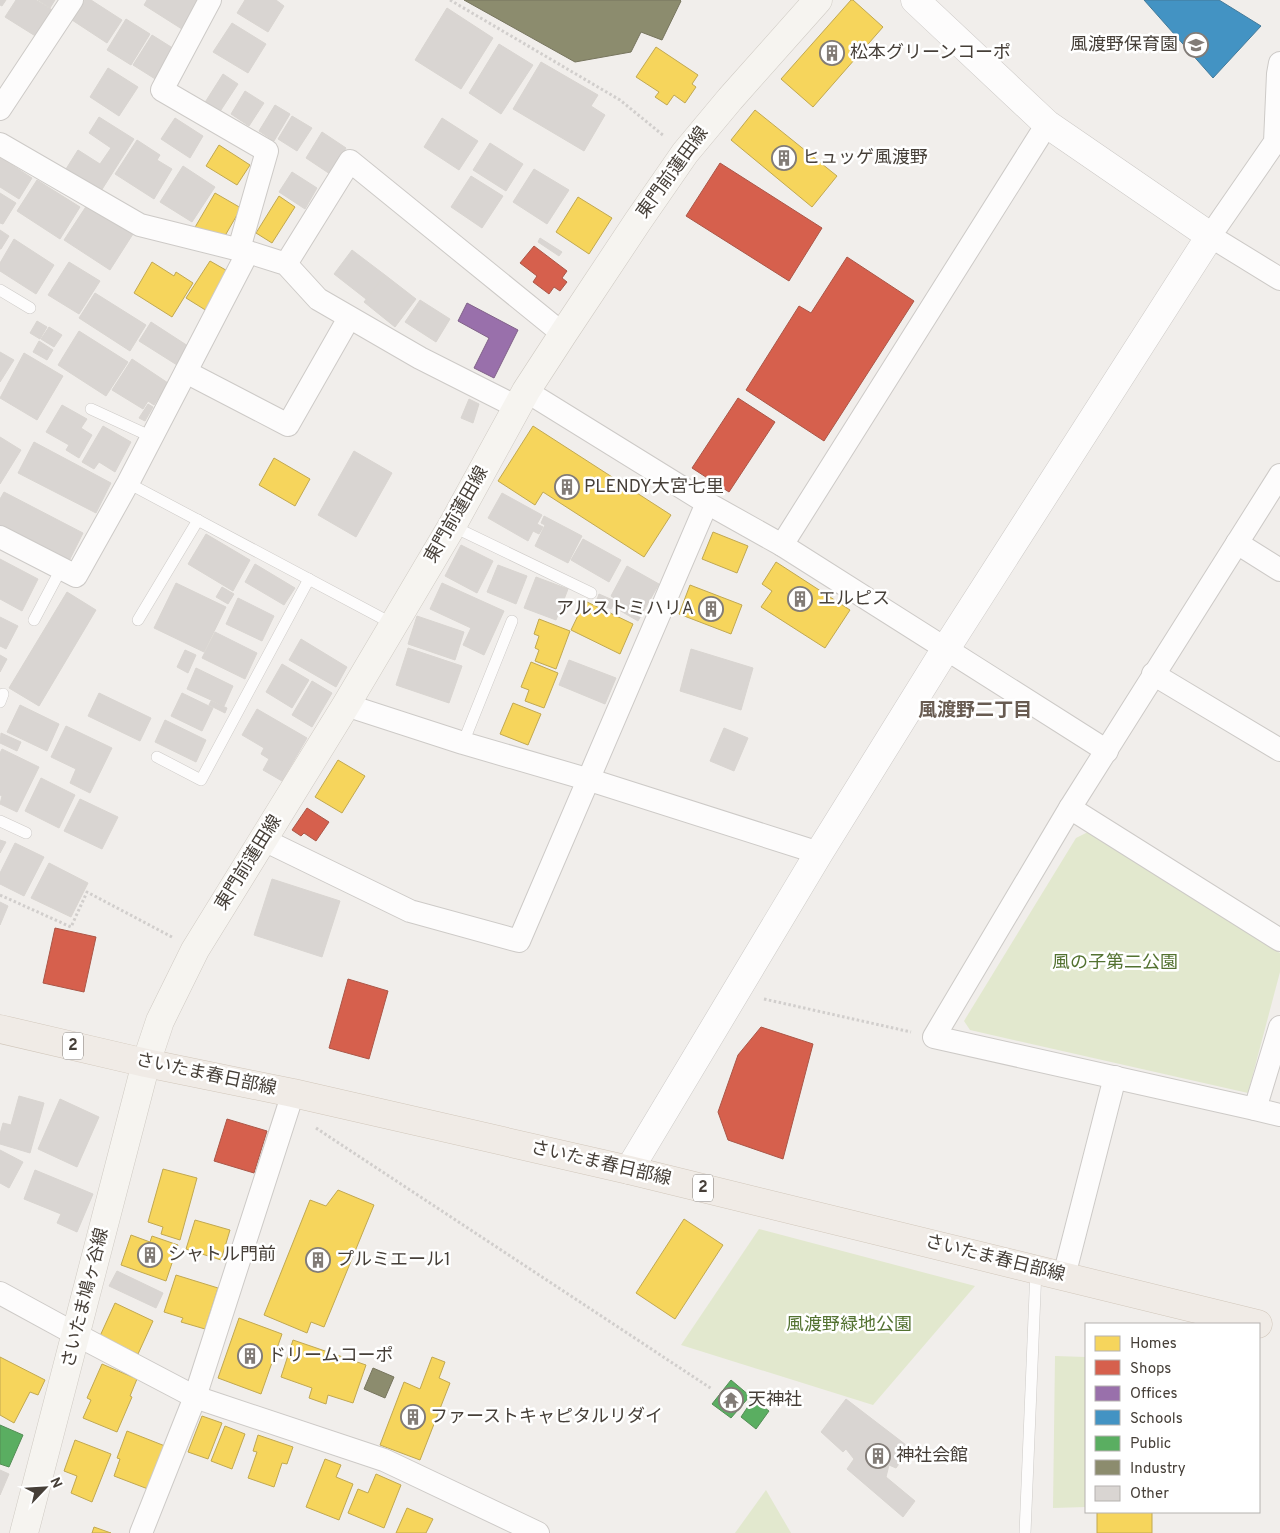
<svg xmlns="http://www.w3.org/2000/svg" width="1280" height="1533" font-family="Overpass,'Noto Sans JP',sans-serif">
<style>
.green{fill:#e2e8ce}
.homes{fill:#f6d55c;stroke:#c1a851}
.shops{fill:#d6604d;stroke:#ab5647}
.offices{fill:#9970ab;stroke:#806188}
.schools{fill:#4393c3;stroke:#447a99}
.public{fill:#5aae61;stroke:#548d55}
.industry{fill:#8c8c6e;stroke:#77755e}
.building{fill:#d9d5d2;stroke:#d9d5d1}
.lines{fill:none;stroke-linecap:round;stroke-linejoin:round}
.service-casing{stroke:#cdcac7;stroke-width:12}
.minor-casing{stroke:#cdcac7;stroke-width:24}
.tertiary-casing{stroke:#cdcac7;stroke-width:29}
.secondary-casing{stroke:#cfcac3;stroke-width:29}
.primary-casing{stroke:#d1c7bb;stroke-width:29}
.path{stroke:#d1cecc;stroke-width:3;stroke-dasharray:2.5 2.5;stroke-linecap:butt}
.service{stroke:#fdfcfc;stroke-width:11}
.minor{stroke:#fdfcfc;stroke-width:22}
.tertiary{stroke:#fdfcfc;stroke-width:28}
.secondary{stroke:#f6f4f0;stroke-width:28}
.primary{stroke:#f0ebe6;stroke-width:28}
.labels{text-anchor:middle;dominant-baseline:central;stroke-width:5;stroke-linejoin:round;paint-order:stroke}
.shield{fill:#fff;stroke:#7e7974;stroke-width:1}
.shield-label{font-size:16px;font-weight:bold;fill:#463f38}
.poi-label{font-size:18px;fill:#463f38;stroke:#fff;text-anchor:start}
.street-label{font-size:18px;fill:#463f38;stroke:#fff}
.park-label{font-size:18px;fill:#537231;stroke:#fff}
.neighbourhood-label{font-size:19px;font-weight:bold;fill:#685b51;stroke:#fff}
</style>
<rect width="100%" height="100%" fill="#f1eeeb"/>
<g class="green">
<path d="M1090 831 1280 953V972L1248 1093 970 1030 964 1021 1076 838Z"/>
<path d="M759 1229 975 1286 873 1405 681 1345Z"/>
<path d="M1055 1356 1086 1357V1507L1053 1508Z"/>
<path d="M766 1490 791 1533H735Z"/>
</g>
<g class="homes">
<path d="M851 0H853L883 27 813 107 781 79Z"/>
<path d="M656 47 698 75 692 84 696 87 685 103 674 95 667 105 655 97 659 92 636 77Z"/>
<path d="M755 110 837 176 812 207 731 140Z"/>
<path d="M219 145 250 165 237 185 206 166Z"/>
<path d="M215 193 241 208 222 241 194 229Z"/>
<path d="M279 196 295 207 272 243 256 233Z"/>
<path d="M578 197 612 218 589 254 556 232Z"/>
<path d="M210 261 231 273 207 311 186 298Z"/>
<path d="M152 262 174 276 176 272 193 283 172 317 134 293Z"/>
<path d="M533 426 671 515 644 557 543 492 535 505 498 481Z"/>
<path d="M274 458 310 479 295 506 259 485Z"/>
<path d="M713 532 748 546 737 573 702 559Z"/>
<path d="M776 562 850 610 825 648 761 607 772 591 762 584Z"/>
<path d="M690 585 742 605 731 634 679 614Z"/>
<path d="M585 601 633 624 620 654 571 630Z"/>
<path d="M539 619 570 631 556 669 535 661 539 650 535 648 539 636 534 634Z"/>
<path d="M531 662 558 673 544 708 525 701 529 690 521 687Z"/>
<path d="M513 703 541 714 528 745 500 734Z"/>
<path d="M338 760 365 776 342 813 315 797Z"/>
<path d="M163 1169 197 1178 180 1240 161 1234 163 1227 148 1222Z"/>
<path d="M338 1190 374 1205 324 1327 311 1322 307 1333 264 1315 310 1200 326 1206Z"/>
<path d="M684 1219 723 1245 675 1319 636 1293Z"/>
<path d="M195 1220 230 1230 221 1260 186 1249Z"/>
<path d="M131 1235 150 1242 152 1236 178 1245 166 1281 121 1265Z"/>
<path d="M176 1275 218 1288 205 1329 181 1322 183 1318 164 1312Z"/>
<path d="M115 1303 153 1321 138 1354 100 1336Z"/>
<path d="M239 1318 282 1334 261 1394 218 1378Z"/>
<path d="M293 1340 366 1365 353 1403 328 1395 326 1404 309 1398 312 1388 281 1377Z"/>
<path d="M0 1357 45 1380 38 1395 30 1392 14 1423 0 1415Z"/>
<path d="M432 1357 445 1362 439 1378 450 1383 420 1460 380 1445 404 1382 420 1389Z"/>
<path d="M102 1364 137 1379 130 1396 132 1397 117 1432 83 1418 91 1400 87 1398Z"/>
<path d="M202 1416 222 1423 208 1459 188 1452Z"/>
<path d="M225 1426 245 1434 232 1469 211 1461Z"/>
<path d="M127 1431 165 1446 148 1489 114 1476 120 1459 117 1458Z"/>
<path d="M258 1435 293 1447 287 1464 282 1463 274 1487 248 1478 257 1452 253 1451Z"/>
<path d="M75 1440 111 1454 92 1502 71 1493 77 1476 64 1471Z"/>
<path d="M325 1459 341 1465 336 1477 353 1484 339 1520 306 1507Z"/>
<path d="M376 1474 401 1485 384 1528 348 1513 358 1489 368 1493Z"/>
<path d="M407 1508 433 1519 426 1533H396Z"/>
<rect x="1097" y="1512" width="55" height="21"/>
<path d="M94 1527 111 1533H92Z"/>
</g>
<g class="shops">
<path d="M720 163 822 228 789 281 686 216Z"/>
<path d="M534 246 567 271 562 278 567 282 560 291 554 287 549 294 533 282 537 276 520 263Z"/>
<path d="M847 257 914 301 824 441 746 390 799 306 811 313Z"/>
<path d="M738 398 775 422 729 492 692 468Z"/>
<path d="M307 808 329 822 316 841 304 833 301 836 292 830Z"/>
<path d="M55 928 96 937 84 992 43 983Z"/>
<path d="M348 979 388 991 369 1059 329 1048Z"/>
<path d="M761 1027 813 1044 783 1159 728 1140 718 1112 738 1055Z"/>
<path d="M227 1119 267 1131 254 1173 214 1161Z"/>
</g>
<path class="offices" d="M467 303 518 330 494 378 474 368 489 338 458 321Z"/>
<path class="schools" d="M1144 0H1219L1261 26 1213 78Z"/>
<g class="public">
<path d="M731 1380 750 1396 731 1418 712 1404Z"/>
<path d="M753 1399 769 1411 756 1429 741 1417Z"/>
<path d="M0 1425 23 1435 9 1467 0 1464Z"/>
</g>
<g class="industry">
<path d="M464 0H680L681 1 662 40 641 32 631 52 575 62Z"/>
<path d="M373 1368 394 1377 385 1398 364 1389Z"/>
</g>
<g class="building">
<path d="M0 0H6L2 6 0 5Z"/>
<path d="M16 0H36L54 11 37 37 5 17Z"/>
<path d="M38 0H55L50 8Z"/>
<path d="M85 0H91L122 20 107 43 72 20Z"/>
<path d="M147 0H200L185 31 144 5Z"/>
<path d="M245 0H276L284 6 268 32 237 13Z"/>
<path d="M447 8 493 38 461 89 415 60Z"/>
<path d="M126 19 150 34 131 65 107 50Z"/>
<path d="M232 23 266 44 248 73 213 52Z"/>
<path d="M152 35 179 52 160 82 133 65Z"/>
<path d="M499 44 533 65 501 114 469 93Z"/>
<path d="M541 62 598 95 591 106 605 115 584 151 513 109Z"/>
<path d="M108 68 138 87 119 116 90 97Z"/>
<path d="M223 74 238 84 219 113 204 104Z"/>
<path d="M245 91 264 103 249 126 231 114Z"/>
<path d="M275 105 290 114 274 141 259 131Z"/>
<path d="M292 116 312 128 297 151 278 139Z"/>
<path d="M99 117 134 139 101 191 66 169 78 150 100 164 111 148 89 133Z"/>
<path d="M175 118 203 136 190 158 161 139Z"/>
<path d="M442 118 478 141 459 170 424 147Z"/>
<path d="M322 132 346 148 330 174 306 158Z"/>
<path d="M137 140 160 155 157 160 172 169 154 199 115 174Z"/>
<path d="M490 143 523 164 506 191 473 170Z"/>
<path d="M0 157 32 178 19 199 0 187Z"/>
<path d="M183 166 215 187 192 222 160 202Z"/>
<path d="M534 169 569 190 547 224 513 202Z"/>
<path d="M292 172 317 188 305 209 279 192Z"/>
<path d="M471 176 503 196 482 228 451 207Z"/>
<path d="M37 180 80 207 60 239 17 211Z"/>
<path d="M0 193 16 203 3 224 0 223Z"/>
<path d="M87 205 133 234 110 270 64 240Z"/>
<path d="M0 230 9 236 1 249H0Z"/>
<path d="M540 238 562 252 559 256 538 242Z"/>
<path d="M14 239 54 265 36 294 0 271V263Z"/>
<path d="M352 250 385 275 366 299 334 274Z"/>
<path d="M69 262 100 281 79 314 48 295Z"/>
<path d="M385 275 416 299 395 327 364 302Z"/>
<path d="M95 293 146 325 130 351 79 318Z"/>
<path d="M420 300 450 319 436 342 405 322Z"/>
<path d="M37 321 47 327 40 339 30 333Z"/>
<path d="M151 322 188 346 177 365 139 341Z"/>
<path d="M49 327 62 335 54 347 41 339Z"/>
<path d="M79 331 128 362 106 396 58 365Z"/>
<path d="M39 341 53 350 47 360 33 352Z"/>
<path d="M0 352 14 360 0 382Z"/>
<path d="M24 353 63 376 37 420 0 398Z"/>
<path d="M132 359 168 383 154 405 148 401 143 409 112 390Z"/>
<path d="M469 399 479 404 473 423 461 418Z"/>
<path d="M148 404 153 407 145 421 139 418Z"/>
<path d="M62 405 87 419 81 428 92 435 79 458 66 450 69 445 46 432Z"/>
<path d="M103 426 131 442 115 472 99 462 94 469 82 462Z"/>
<path d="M0 437 21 450 0 484Z"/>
<path d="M34 442 111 483 96 513 18 473Z"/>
<path d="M354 451 392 473 356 537 318 515Z"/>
<path d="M4 492 83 533 68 563 0 527V499Z"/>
<path d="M502 493 542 515 537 524 543 527 539 534 533 531 528 541 488 518Z"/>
<path d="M544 516 582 536 568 563 535 546 545 525 541 523Z"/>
<path d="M206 534 250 560 233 591 188 564Z"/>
<path d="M583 539 621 560 609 582 571 560Z"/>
<path d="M461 545 493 561 477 593 445 576Z"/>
<path d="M0 559 38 579 22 611 0 599Z"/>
<path d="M255 564 295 588 284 605 245 582Z"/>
<path d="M498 565 527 576 516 604 487 592Z"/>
<path d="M627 566 659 584 638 621 619 610 622 603 611 596Z"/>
<path d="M536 577 568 589 556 620 524 608Z"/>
<path d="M176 583 226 607 204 652 154 628Z"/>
<path d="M442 583 504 611 484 655 463 645 471 628 430 609Z"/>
<path d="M222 587 234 594 228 604 216 597Z"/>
<path d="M67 592 96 610 39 706 9 688Z"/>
<path d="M599 594 615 601 611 609 596 602Z"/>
<path d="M238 598 274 616 262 641 226 624Z"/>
<path d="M417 616 464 632 455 660 408 644Z"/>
<path d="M0 617 18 626 6 649 0 646Z"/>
<path d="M215 632 257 653 245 679 202 658Z"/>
<path d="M301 639 347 667 336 687 289 660Z"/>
<path d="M408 648 462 666 449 703 396 685Z"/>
<path d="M691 649 753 668 741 710 680 691Z"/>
<path d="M185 650 196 655 188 673 177 667Z"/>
<path d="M0 655 7 659 0 672Z"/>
<path d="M569 660 616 678 605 704 559 685Z"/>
<path d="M282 664 309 680 292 708 266 692Z"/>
<path d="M196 668 233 686 224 706 187 689Z"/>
<path d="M312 681 332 693 312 727 292 715Z"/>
<path d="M99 693 151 718 140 741 88 716Z"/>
<path d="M182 693 213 708 202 731 171 716Z"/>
<path d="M211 701 227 708 225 713 209 705Z"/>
<path d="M20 705 59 724 47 751 7 732Z"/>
<path d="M257 709 307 738 282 781 263 770 269 759 261 754 264 748 242 735Z"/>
<path d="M165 720 206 740 196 762 155 742Z"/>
<path d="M66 726 112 748 90 793 70 783 76 769 51 757Z"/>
<path d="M724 728 748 738 734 771 710 761Z"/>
<path d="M1 733 21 742 17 751 0 743Z"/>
<path d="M2 749 39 767 17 812 0 804 2 796 0 795V753Z"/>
<path d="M41 778 75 795 59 828 25 811Z"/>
<path d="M80 799 118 817 102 849 64 831Z"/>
<path d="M0 840 6 842 0 853Z"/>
<path d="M15 843 44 857 24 896 0 884V873Z"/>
<path d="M49 863 88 883 71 917 31 898Z"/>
<path d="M272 879 340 901 322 957 254 935Z"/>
<path d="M0 902 8 906 0 925Z"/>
<path d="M19 1096 44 1103 30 1153 0 1144V1134L3 1123 11 1125Z"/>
<path d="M60 1099 99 1117 77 1167 38 1149Z"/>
<path d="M0 1150 23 1162 9 1188 0 1183Z"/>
<path d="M35 1170 93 1194 77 1232 57 1223 61 1214 24 1199Z"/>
<path d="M117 1271 163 1293 156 1308 109 1286Z"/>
<path d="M846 1399 910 1448 896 1468 889 1465 886 1477 915 1501 903 1517 847 1469 854 1459 846 1449 843 1452 821 1432Z"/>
<path d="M0 1470 9 1474 0 1495Z"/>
</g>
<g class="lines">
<defs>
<g id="service">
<path d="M0 290 30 308"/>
<path d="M91 409 152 437"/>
<path d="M128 483 393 624"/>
<path d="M452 526 591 593"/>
<path d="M34 620 61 569"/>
<path d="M138 620 198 520"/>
<path d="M0 702 3 694"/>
<path d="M463 743 512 621"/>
<path d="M157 757 201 780 309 579"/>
<path d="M0 821 26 833"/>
<path d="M1025 1533 1036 1269"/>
</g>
<g id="minor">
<path d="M210 0 162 90 267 151 239 249"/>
<path d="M1280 63 1278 74 1275 142 1210 236 1280 279"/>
<path d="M0 109 72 0"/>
<path d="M0 144 140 225 248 252 286 264 318 299 420 358 517 407"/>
<path d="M286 264 350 161 563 334"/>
<path d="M186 372 288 425 349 318"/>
<path d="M526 391 707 503 782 545 1107 751"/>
<path d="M1280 475 1070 808 1280 940"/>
<path d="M0 537 76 576 128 483 248 252"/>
<path d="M1237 543 1280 570"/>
<path d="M782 545 1047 124"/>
<path d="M1153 674 1280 750"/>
<path d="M346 705 463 743 590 780 819 853"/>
<path d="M1070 808 934 1037 1255 1109"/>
<path d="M264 840 410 911 519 941 707 503"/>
<path d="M1280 1027 1255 1109 1280 1115"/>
<path d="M1064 1276 1115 1077"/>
<path d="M0 1293 77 1335 195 1397 384 1460 538 1533"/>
<path d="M141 1533 195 1397 293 1093"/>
</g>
<path id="tertiary" d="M629 1170 819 853 945 650 1210 236 1047 124 915 0"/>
<path id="secondary" d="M24 1533 146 1063 160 1021 195 950 346 705 452 526 526 391 563 334 638 221 685 153 730 99 818 0"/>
<path id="primary" d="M0 1029 146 1063 293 1093 629 1170 1258 1324"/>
</defs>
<use href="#service" class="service-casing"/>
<use href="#minor" class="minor-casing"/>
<use href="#tertiary" class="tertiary-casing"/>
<use href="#secondary" class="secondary-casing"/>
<use href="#primary" class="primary-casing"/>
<g class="path">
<path d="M450 0 620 100 664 136"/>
<path d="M0 895 71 927 87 892 172 937"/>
<path d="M764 999 911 1032"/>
<path d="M316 1128 712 1389"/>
</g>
<use href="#service" class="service"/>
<use href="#minor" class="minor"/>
<use href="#tertiary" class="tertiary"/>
<use href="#secondary" class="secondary"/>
<use href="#primary" class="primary"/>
</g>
<defs>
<symbol id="school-ring" viewBox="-11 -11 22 22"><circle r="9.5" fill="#fff" stroke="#827c77" stroke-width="1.5"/><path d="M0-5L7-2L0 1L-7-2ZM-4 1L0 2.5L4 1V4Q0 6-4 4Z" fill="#827c77"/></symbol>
<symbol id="building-ring" viewBox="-11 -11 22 22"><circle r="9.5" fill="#fff" stroke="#827c77" stroke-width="1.5"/><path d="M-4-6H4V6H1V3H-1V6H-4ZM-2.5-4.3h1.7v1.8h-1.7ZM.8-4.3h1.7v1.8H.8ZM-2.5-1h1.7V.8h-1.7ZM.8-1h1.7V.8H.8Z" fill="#827c77"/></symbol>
<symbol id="temple-ring" viewBox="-11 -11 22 22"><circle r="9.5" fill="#fff" stroke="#827c77" stroke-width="1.5"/><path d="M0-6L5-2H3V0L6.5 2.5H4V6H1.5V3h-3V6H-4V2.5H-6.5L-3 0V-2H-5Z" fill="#827c77"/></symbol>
</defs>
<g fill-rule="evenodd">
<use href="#school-ring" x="1182" y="31" width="28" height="28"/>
<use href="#building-ring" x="818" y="39" width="28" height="28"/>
<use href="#building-ring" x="770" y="144" width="28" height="28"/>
<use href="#building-ring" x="553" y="473" width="28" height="28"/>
<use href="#building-ring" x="786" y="585" width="28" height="28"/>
<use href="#building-ring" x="697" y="595" width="28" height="28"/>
<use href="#building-ring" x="136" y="1241" width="28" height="28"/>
<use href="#building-ring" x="304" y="1246" width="28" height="28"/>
<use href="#building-ring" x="236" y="1342" width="28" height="28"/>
<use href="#temple-ring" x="717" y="1386" width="28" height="28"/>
<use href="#building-ring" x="399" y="1403" width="28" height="28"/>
<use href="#building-ring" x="864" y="1442" width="28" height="28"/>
</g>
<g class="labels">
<g class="shield">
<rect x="63" y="1032.5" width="20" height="27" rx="4"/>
<rect x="693" y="1174.5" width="20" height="27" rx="4"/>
</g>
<g class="shield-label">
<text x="73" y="1046">2</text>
<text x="703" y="1188">2</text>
</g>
<g class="poi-label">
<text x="1178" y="45" text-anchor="end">風渡野保育園</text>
<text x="850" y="53">松本グリーンコーポ</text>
<text x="802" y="158">ヒュッゲ風渡野</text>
<text x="584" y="487">PLENDY大宮七里</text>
<text x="818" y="599">エルピス</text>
<text x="694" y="609" text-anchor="end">アルストミハリA</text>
<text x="168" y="1255">シャトル門前</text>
<text x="336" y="1260">プルミエール1</text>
<text x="268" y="1356">ドリームコーポ</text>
<text x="748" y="1400">天神社</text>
<text x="430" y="1417">ファーストキャピタルリダイ</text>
<text x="896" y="1456">神社会館</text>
</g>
<g class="street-label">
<text transform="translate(673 173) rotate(-54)">東門前蓮田線</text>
<text transform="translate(457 515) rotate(-60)">東門前蓮田線</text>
<text transform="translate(249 863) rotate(-58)">東門前蓮田線</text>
<text transform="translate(206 1075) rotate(12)">さいたま春日部線</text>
<text transform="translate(601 1164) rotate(13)">さいたま春日部線</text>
<text transform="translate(995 1259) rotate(14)">さいたま春日部線</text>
<text transform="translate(86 1298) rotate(-76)">さいたま鳩ヶ谷線</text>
</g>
<g class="park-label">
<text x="1115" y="963">風の子第二公園</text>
<text x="849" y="1325">風渡野緑地公園</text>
</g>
<g class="neighbourhood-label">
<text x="975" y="711">風渡野二丁目</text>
</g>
</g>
<rect x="1085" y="1323" width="175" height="190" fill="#ffffff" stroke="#b5b2af"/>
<rect x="1095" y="1336" width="25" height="15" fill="#f6d55c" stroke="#b5b2af"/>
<text x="1130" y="1348" font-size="15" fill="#463f38">Homes</text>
<rect x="1095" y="1360" width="25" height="15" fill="#d6604d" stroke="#b5b2af"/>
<text x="1130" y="1373" font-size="15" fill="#463f38">Shops</text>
<rect x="1095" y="1386" width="25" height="15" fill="#9970ab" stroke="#b5b2af"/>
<text x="1130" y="1398" font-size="15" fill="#463f38">Offices</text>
<rect x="1095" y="1410" width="25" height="15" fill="#4393c3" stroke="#b5b2af"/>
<text x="1130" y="1423" font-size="15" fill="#463f38">Schools</text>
<rect x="1095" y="1436" width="25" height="15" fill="#5aae61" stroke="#b5b2af"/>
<text x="1130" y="1448" font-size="15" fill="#463f38">Public</text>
<rect x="1095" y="1460" width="25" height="15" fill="#8c8c6e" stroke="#b5b2af"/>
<text x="1130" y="1473" font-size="15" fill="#463f38">Industry</text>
<rect x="1095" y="1486" width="25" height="15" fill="#d9d5d2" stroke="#b5b2af"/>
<text x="1130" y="1498" font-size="15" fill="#463f38">Other</text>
<g transform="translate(45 1488) rotate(65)" stroke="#ffffff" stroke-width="4" paint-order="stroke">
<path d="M0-4L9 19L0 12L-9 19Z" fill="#463f38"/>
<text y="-8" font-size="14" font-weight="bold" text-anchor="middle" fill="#463f38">N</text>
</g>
</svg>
